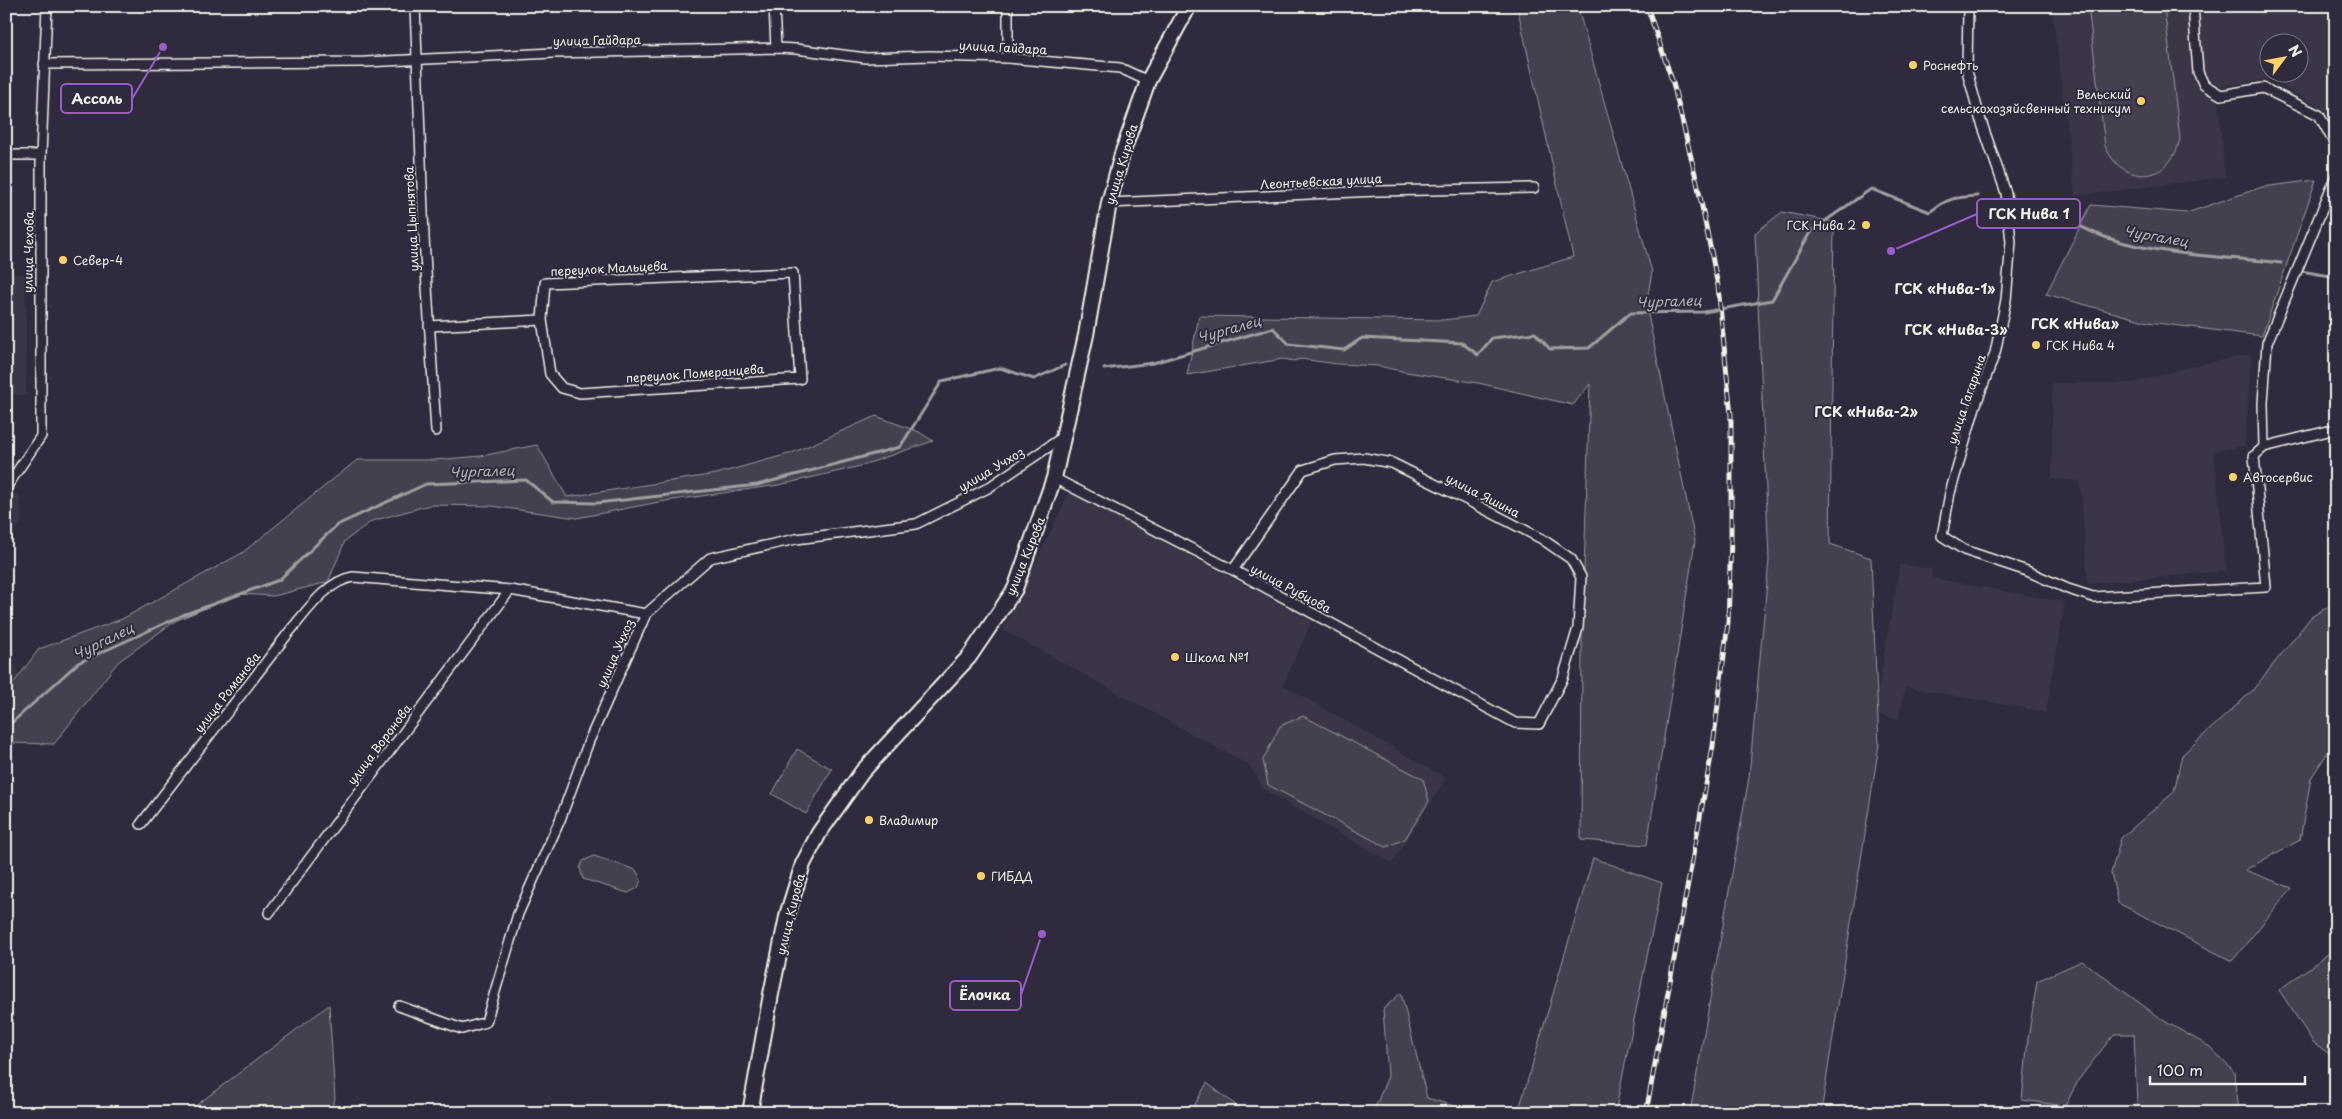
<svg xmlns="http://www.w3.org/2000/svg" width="2342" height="1119" font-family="'Playpen Sans',sans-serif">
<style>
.built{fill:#3b3647;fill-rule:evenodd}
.green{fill:#454050;stroke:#9c989c}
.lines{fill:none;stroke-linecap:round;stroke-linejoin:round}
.stream{stroke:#a19ea0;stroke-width:3}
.minor-casing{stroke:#f4f1e8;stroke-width:12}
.secondary-casing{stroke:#f4f1e8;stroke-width:18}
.minor{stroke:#2f2a3d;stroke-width:9}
.secondary{stroke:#2f2a3d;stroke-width:14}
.rail-casing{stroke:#f4f1e8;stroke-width:5}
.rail{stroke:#2f2a3d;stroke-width:3;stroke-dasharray:9;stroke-linecap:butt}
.poi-dot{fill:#ffd166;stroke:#2f2a3d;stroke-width:2}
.labels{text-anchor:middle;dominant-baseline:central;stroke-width:4;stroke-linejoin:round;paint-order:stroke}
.street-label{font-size:12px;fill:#f4f1e8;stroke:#2f2a3d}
.poi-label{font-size:12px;fill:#f4f1e8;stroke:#2f2a3d;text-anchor:start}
.water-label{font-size:14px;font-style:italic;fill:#b6b2b2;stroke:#2f2a3d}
.neighbourhood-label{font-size:14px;font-weight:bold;fill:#f4f1e8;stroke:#2f2a3d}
.leader{fill:none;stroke:#995dc9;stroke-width:2}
.callout-dot{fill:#995dc9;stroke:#2f2a3d;stroke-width:2}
.callout{fill:#2f2a3d;stroke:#995dc9;stroke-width:2}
.callout-label{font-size:14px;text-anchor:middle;font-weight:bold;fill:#f4f1e8}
</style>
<rect width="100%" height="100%" fill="#2f2a3d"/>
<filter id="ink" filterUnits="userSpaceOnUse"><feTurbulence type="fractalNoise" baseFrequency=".02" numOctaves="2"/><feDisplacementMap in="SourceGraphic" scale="10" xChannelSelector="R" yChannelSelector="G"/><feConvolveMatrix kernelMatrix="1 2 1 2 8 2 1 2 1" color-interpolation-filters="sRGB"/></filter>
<g filter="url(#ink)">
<g class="built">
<path d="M2052 6H2336V116L2269 79 2217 87 2225 177 2075 196ZM2270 42H2300V72H2270Z"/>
<rect x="6" y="274" width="20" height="121"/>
<path d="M2251 354 2245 446 2214 451 2226 571 2088 584 2080 481 2052 479V383H2133L2192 366Z"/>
<path d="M1070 491 1312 621 1283 685 1446 778 1392 863 1264 790 1250 766 1003 630Z"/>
<path d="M20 494 21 525 6 537V495Z"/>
<path d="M1900 564 1932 569 1931 578 2065 602 2046 712 1905 687 1899 719 1874 714Z"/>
<path d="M6 576 19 694 6 696Z"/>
</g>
<g class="green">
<path d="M1517 6 1579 12 1652 272 1646 305 1695 541 1647 845 1581 840 1582 634 1590 384 1573 405 1478 383 1406 372 1378 366 1337 364 1301 359 1293 361 1283 359 1187 375 1199 316 1443 320 1476 316 1492 282 1573 257Z"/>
<path d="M2088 6H2164L2180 138C2172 183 2123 188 2105 146Z"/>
<path d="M2316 180 2262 336 2148 322 2046 294 2091 205 2187 213 2262 187Z"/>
<path d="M1782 212 1834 222 1830 544 1871 558 1879 745 1821 1113H1690L1749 777 1769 560 1755 233Z"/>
<path d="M876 416 919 432 933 441 857 467 779 485 659 502 577 518 491 506 430 505 372 521 345 541 328 582 274 596 239 594 175 621 118 662 54 744 6 743V693L39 649 122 619 242 553 357 460H434L481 456 537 445 567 497 716 474 792 453Z"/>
<path d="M2336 602V740L2311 778 2300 840 2245 870 2292 888 2232 961 2118 903 2111 873 2121 838 2174 792 2182 755 2252 691 2311 617Z"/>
<path d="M1303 716 1423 779 1429 801 1405 839 1386 847 1268 785 1263 760 1280 726Z"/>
<path d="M797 749 832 769 806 814 772 794Z"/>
<path d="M594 856 636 870 641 880 638 888 628 893 583 879 580 868 583 861Z"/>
<path d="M1593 858 1662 883 1615 1113H1518Z"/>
<path d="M2336 948V1059L2313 1042 2279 990Z"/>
<path d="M2082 961 2166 1022 2210 1047 2234 1072 2238 1113H2129L2137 1106 2134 1034H2114L2079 1079 2065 1106 2022 1100 2028 1039 2037 981Z"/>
<path d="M1401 993 1427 1098 1471 1111V1113H1373L1388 1076 1383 1009Z"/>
<path d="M329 1005 335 1099 329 1113H186Z"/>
<path d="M1207 1083 1246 1113H1190Z"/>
</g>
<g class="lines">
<g class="stream">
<path d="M2036 201C2060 215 2085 231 2111 239 2160 255 2229 257 2281 263"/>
<path d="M2301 271 2336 277"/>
<path d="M1104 369 1153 363 1273 328 1289 344 1344 350 1362 338 1462 343 1478 355 1492 338 1535 333 1550 349 1589 348 1630 313 1704 312 1772 300 1811 231 1871 189 1930 212C1947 198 1956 197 1978 196"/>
<path d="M6 728 78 663 183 615 279 580 337 525 426 484 526 480 553 502 597 503 757 485 900 447 942 381 1000 368 1034 379 1065 365"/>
</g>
<defs>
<g id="minor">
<path d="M415 6 424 238 436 431"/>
<path d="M774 6 776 48"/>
<path d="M1008 6V58"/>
<path d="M1968 6 1967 71 1980 118 2006 193 2011 242 2006 300 1995 353 1975 407 1950 493 1942 536 1964 550 2027 571 2068 589 2093 597 2266 587 2254 456 2264 447 2263 403 2267 343 2336 176"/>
<path d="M2193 6 2198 72 2204 85 2221 95 2263 88 2319 115 2336 146"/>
<path d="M44 64 365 62 553 53 776 48 796 49 866 58 930 56 1008 58 1120 68 1148 81"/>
<path d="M6 155H41"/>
<path d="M1109 203 1378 191 1534 188"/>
<path d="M429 326 542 320 545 283 793 273 800 379 580 393 562 388 550 374 542 320"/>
<path d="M2264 447 2336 429"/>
<path d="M1054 478 1233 570 1515 723 1539 724 1563 678 1578 628 1581 577 1571 559 1542 539 1467 500 1392 463 1364 458 1335 460 1303 470 1233 570"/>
<path d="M6 488 41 436V155L47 6"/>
<path d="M141 824 290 631C307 611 327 581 353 577L510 590 646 614"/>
<path d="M269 913 510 590"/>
<path d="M399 1006 462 1029 486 1022 518 914 560 820 589 741 646 614 710 558 796 539 916 524 988 488 1063 437"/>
</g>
<path id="secondary" d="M750 1113 771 994 788 912 803 864 819 833 862 772 969 657 1015 589 1054 478 1086 335 1109 203 1122 154 1148 81 1189 6"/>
</defs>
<use href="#minor" class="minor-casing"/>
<use href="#secondary" class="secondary-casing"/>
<use href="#minor" class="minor"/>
<use href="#secondary" class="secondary"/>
<defs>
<path id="rail" d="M1646 1113 1713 746 1728 622 1731 539V415L1718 286 1697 182 1673 83 1647 6"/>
</defs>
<use href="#rail" class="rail-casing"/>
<use href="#rail" class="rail"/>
</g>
</g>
<g class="poi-dot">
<circle cx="1913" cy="65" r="5"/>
<circle cx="2141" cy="101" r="5"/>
<circle cx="1866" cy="225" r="5"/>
<circle cx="63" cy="260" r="5"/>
<circle cx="2036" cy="345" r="5"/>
<circle cx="2233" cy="477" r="5"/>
<circle cx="1175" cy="657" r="5"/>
<circle cx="869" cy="820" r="5"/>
<circle cx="981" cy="876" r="5"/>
</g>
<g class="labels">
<g class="street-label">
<text transform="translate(597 40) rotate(-1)">улица Гайдара</text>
<text transform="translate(1003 47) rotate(3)">улица Гайдара</text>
<text transform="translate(1121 164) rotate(-73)">улица Кирова</text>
<text transform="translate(1321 181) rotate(-3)">Леонтьевская улица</text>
<text transform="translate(411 219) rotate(-93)">улица Цыпнятова</text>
<text transform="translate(28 252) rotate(-89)">улица Чехова</text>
<text transform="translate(609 268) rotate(-3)">переулок Мальцева</text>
<text transform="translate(695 373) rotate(-4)">переулок Померанцева</text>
<text transform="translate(1966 399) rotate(-71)">улица Гагарина</text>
<text transform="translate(991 469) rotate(-31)">улица Учхоз</text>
<text transform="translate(1483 495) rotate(27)">улица Яшина</text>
<text transform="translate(1025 556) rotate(-68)">улица Кирова</text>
<text transform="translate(1291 588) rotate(28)">улица Рубцова</text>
<text transform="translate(615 653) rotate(-66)">улица Учхоз</text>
<text transform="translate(227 692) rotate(-52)">улица Романова</text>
<text transform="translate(379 744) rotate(-53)">улица Воронова</text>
<text transform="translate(790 914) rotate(-76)">улица Кирова</text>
</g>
<g class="poi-label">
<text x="1923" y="65">Роснефть</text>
<text x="2131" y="94" text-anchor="end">Вельский<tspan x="2131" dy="14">сельскохозяйсвенный техникум</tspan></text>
<text x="1856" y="225" text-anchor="end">ГСК Нива 2</text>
<text x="73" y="260">Север-4</text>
<text x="2046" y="345">ГСК Нива 4</text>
<text x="2243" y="477">Автосервис</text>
<text x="1185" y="657">Школа №1</text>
<text x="879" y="820">Владимир</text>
<text x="991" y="876">ГИБДД</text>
</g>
<g class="water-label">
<text transform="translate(2156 236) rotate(10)">Чургалец</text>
<text transform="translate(1669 301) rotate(-2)">Чургалец</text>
<text transform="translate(1229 329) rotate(-16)">Чургалец</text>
<text transform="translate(482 471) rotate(-2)">Чургалец</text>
<text transform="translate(103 641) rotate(-26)">Чургалец</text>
</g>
<g class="neighbourhood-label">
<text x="1945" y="288">ГСК «Нива-1»</text>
<text x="2075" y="323">ГСК «Нива»</text>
<text x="1956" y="329">ГСК «Нива-3»</text>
<text x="1866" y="411">ГСК «Нива-2»</text>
</g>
</g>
<path class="leader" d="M163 47L132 99M1891 251L1977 214M1042 934L1021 995"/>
<g class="callout-dot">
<circle cx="163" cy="47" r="5"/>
<circle cx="1891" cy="251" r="5"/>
<circle cx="1042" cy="934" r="5"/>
</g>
<g class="callout">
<rect x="61" y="84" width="71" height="29" rx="5"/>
<rect x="1977" y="199" width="103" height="29" rx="5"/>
<rect x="950" y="981" width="71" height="29" rx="5"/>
</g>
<g class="callout-label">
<text x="97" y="104">Ассоль</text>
<text x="2029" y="219">ГСК Нива 1</text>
<text x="985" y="1000">Ёлочка</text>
</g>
<rect width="2342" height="1119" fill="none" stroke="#2f2a3d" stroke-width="25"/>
<rect x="12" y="12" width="2317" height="1094" fill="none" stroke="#f4f1e8" stroke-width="2" filter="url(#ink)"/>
<g transform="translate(2284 58) rotate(58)"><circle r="24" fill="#2f2a3d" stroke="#7e7a81"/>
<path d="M0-4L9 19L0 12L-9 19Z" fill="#ffd166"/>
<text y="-8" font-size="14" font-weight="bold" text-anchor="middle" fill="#f4f1e8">N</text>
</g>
<path d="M2150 1076v8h155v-8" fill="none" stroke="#f4f1e8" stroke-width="2.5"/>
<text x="2157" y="1076" font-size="15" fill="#f4f1e8" stroke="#2f2a3d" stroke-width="4" paint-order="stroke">100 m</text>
</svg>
